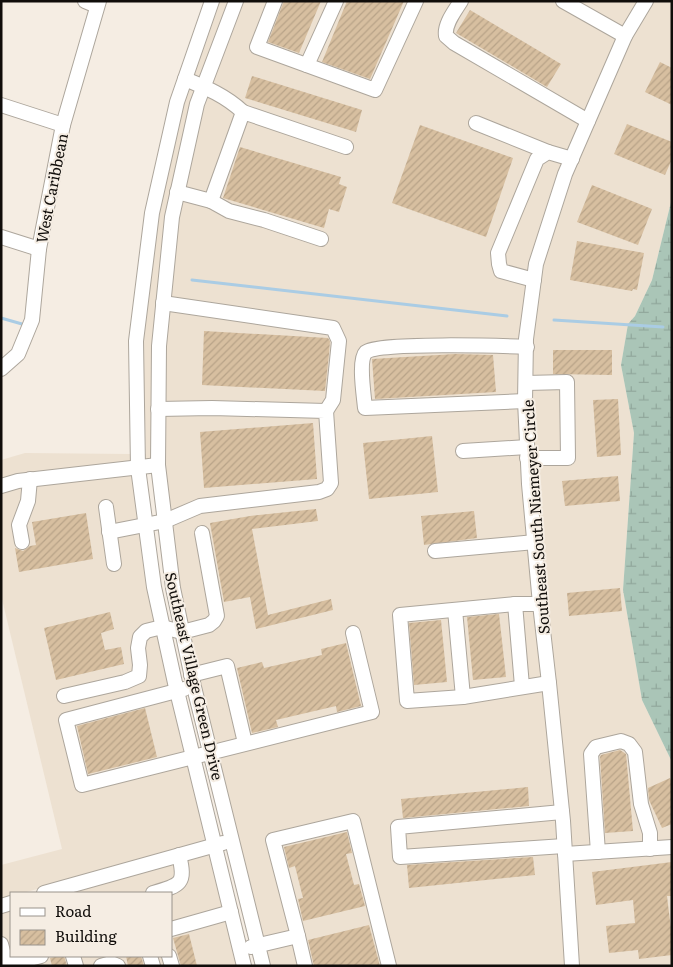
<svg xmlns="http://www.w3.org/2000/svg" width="673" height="967" font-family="Literata,serif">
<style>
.built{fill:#ede1d1}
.wetland{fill:url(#wetland-marsh)}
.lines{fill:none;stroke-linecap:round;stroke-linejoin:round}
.stream{stroke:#aacce4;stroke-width:3}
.building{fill:url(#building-hatch)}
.minor-casing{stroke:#ada69c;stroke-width:16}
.minor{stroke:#fff;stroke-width:14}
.labels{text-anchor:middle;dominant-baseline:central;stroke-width:4;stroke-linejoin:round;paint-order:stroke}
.street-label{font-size:15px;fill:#100d0a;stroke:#f5ede3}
</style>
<defs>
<pattern id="wetland-marsh" width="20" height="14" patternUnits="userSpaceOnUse" patternTransform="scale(1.25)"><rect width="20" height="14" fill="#aac5b7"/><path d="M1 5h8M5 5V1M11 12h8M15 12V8" fill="none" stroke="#91a89c"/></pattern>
<pattern id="building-hatch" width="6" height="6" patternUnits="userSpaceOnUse" patternTransform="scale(1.25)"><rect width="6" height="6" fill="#d7bfa0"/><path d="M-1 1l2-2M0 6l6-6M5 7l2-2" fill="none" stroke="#b8a388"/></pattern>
</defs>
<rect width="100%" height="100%" fill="#f5ede3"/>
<g class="built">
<path d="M219 1H229L191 102 151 460 145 461V454H146L143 352 145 320 159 214 184 103Z"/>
<path d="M243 1H551L617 39 559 172 529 262 520 339 519 402 523 485 533 605 543 684 556 822 565 966H270L198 673 179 587 165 464V346L178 218 204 105Z"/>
<path d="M576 1H639L623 28Z"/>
<path d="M653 1H672V198L652 280 635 316 628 324 621 365 634 433 623 590 642 700 672 762V966H578L569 820 556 682 546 603 536 483 532 401 533 339 542 265 572 176 631 39Z"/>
<path d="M25 453 131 454V462L1 480V460Z"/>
<path d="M132 474 147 588 168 685 207 841 23 893H11V896L1 899V865L62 849 1 595V492L19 487Z"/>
<path d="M210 853 237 966H1V912L11 909V956H171V893H66Z"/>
</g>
<path class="wetland" d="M672 198V762L642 700 623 590 634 433 621 365 628 324 635 316 652 280Z"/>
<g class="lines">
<g class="stream">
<path d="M192 280 507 316"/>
<path d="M1 318 22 324"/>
<path d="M554 320 663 327"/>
</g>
</g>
<g class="building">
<path d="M284 1H321L299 53 268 42Z"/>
<path d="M347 1H404L370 79 322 62Z"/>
<path d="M470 10 561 64 547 87 456 33Z"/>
<path d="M660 62 672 68V105L645 92Z"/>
<path d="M252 76 362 110 356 132 245 98Z"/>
<path d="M627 124 672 142V159L665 175 614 154Z"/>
<path d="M420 125 513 158 486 237 392 203Z"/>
<path d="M240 147 341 177 339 184 347 187 339 212 329 209 324 228 223 198Z"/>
<path d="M592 185 652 209 638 245 577 222Z"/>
<path d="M577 241 644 253 637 290 633 289 632 291 570 280Z"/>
<path d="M204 331 328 338 330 341 329 354 325 391 202 385Z"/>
<path d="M553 350H612V375L553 374Z"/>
<path d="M455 354 493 355 496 392 375 399 372 359Z"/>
<path d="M618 399 621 455 597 457 593 400Z"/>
<path d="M313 423 317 479 204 488 200 432Z"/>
<path d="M432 436 438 492 369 499 363 443Z"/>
<path d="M618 476 620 501 565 506 562 481Z"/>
<path d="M316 509 318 521 252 529 268 615 331 599 333 610 256 629 250 597 224 602 210 523 250 516Z"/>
<path d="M474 511 477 538 424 545 421 516Z"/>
<path d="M86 513 93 559 19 572 15 548 23 551 30 546 36 545 32 522Z"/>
<path d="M620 588 622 611 569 616 567 593Z"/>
<path d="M110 612 114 629 101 633 105 650 121 647 124 664 56 680 44 628Z"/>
<path d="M499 614 506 677 473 680 467 617Z"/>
<path d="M441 620 447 682 414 685 409 623Z"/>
<path d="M346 643 361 706 337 712 336 706 276 720 278 727 252 733 237 668 262 662 264 668 322 655 321 649Z"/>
<path d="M145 708 157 757 88 774 77 726Z"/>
<path d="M620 750 626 754 633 831 605 833 600 757 601 755Z"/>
<path d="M670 778 672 783V824L662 828 649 800 648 788Z"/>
<path d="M528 787 529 806 403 818 401 799Z"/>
<path d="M347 832 352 853 346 854 354 885 359 884 365 906 303 921 298 899 303 898 295 866 289 868 284 847Z"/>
<path d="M533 857 535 875 409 888 407 865Z"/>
<path d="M672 862V896H667L672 938V955L639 959 638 950 609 953 606 926 635 923 633 900 596 905 592 872Z"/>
<path d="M369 925 380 966H314L308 940Z"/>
<path d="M189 934 197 966H181L173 938Z"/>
<path d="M59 956H64L67 966H52L50 958Z"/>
<path d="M126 956H141L144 966H128Z"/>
</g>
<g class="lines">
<defs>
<g id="minor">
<path d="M85 1 97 6"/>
<path d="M212 1 177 102 152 213 136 341 138 468 154 587 175 683 244 966"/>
<path d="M236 1 197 104 172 217 159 346 158 465 173 588 194 687 263 966"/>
<path d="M275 1 257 47 375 90 416 1"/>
<path d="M461 1C455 11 444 24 446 36L454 43 588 121"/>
<path d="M563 1 625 36"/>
<path d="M307 65 336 1"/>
<path d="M185 79C207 88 226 96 243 112"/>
<path d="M1 105 63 125"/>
<path d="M476 123 548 152"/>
<path d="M177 192 211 201 243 112 346 147"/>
<path d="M211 201 229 211 264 220 321 239"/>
<path d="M1 237 39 249"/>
<path d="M534 280 501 271 499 264 498 253 537 159 548 152 572 159"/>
<path d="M163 303 333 328 339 341 333 400 326 411"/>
<path d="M1 369 18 354 32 320 39 249 63 125 99 1"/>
<path d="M526 383 567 382 568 458H527"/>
<path d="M525 401 365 408C364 396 358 360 366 352 376 342 507 346 527 347"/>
<path d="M463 451 527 447"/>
<path d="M1 486 18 481 158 465"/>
<path d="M106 507 114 564"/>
<path d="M109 532 165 521 200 506 319 492 327 489 331 483 326 411 212 408 158 409"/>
<path d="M22 542 19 525 28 501 30 479"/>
<path d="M435 551 535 542"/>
<path d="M515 604 522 686"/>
<path d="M540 604H515L400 615 407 701 463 697 549 683"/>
<path d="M455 610 463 697"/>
<path d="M191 675 227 666 245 743"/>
<path d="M184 689 66 720 82 785 372 712 353 633"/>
<path d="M64 696 125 682 139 676 140 665 138 648 140 637 146 631 162 627 182 632 209 625 214 621 217 616 202 533"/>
<path d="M562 812 398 827 400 857 564 846"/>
<path d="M598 852 591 754 596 747 621 741 629 744 635 752 641 804 650 833V849"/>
<path d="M565 854 672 847"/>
<path d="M44 893 223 843"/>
<path d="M153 893C181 885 186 884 179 855"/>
<path d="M1 906 11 903"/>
<path d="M171 929 231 912"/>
<path d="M298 936 305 966"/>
<path d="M1 944 7 966"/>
<path d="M251 947 298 936 273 840 353 821 389 966"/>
<path d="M73 956 76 966"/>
<path d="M150 956 153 966"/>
<path d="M169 956 172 966"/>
<path d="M7 965 41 956"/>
<path d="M101 966 111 963 118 966"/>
<path d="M572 966 563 821 549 683 540 604 529 484 525 401 526 339 536 264 565 174 625 36 646 1"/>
</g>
</defs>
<use href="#minor" class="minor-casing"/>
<use href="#minor" class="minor"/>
</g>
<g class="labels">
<g class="street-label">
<text transform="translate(51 188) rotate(-79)">West Caribbean</text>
<text transform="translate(535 517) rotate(-94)">Southeast South Niemeyer Circle</text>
<text transform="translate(195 676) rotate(77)">Southeast Village Green Drive</text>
</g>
</g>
<rect width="673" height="967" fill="none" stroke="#100d0a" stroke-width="5"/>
<rect x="10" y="892" width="162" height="65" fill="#f5ede3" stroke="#99938c"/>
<rect x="20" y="908" width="25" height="8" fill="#ffffff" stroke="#99938c"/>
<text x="55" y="917" font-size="15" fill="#100d0a">Road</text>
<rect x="20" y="930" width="25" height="15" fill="url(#building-hatch)" stroke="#99938c"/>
<text x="55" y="942" font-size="15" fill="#100d0a">Building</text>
</svg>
